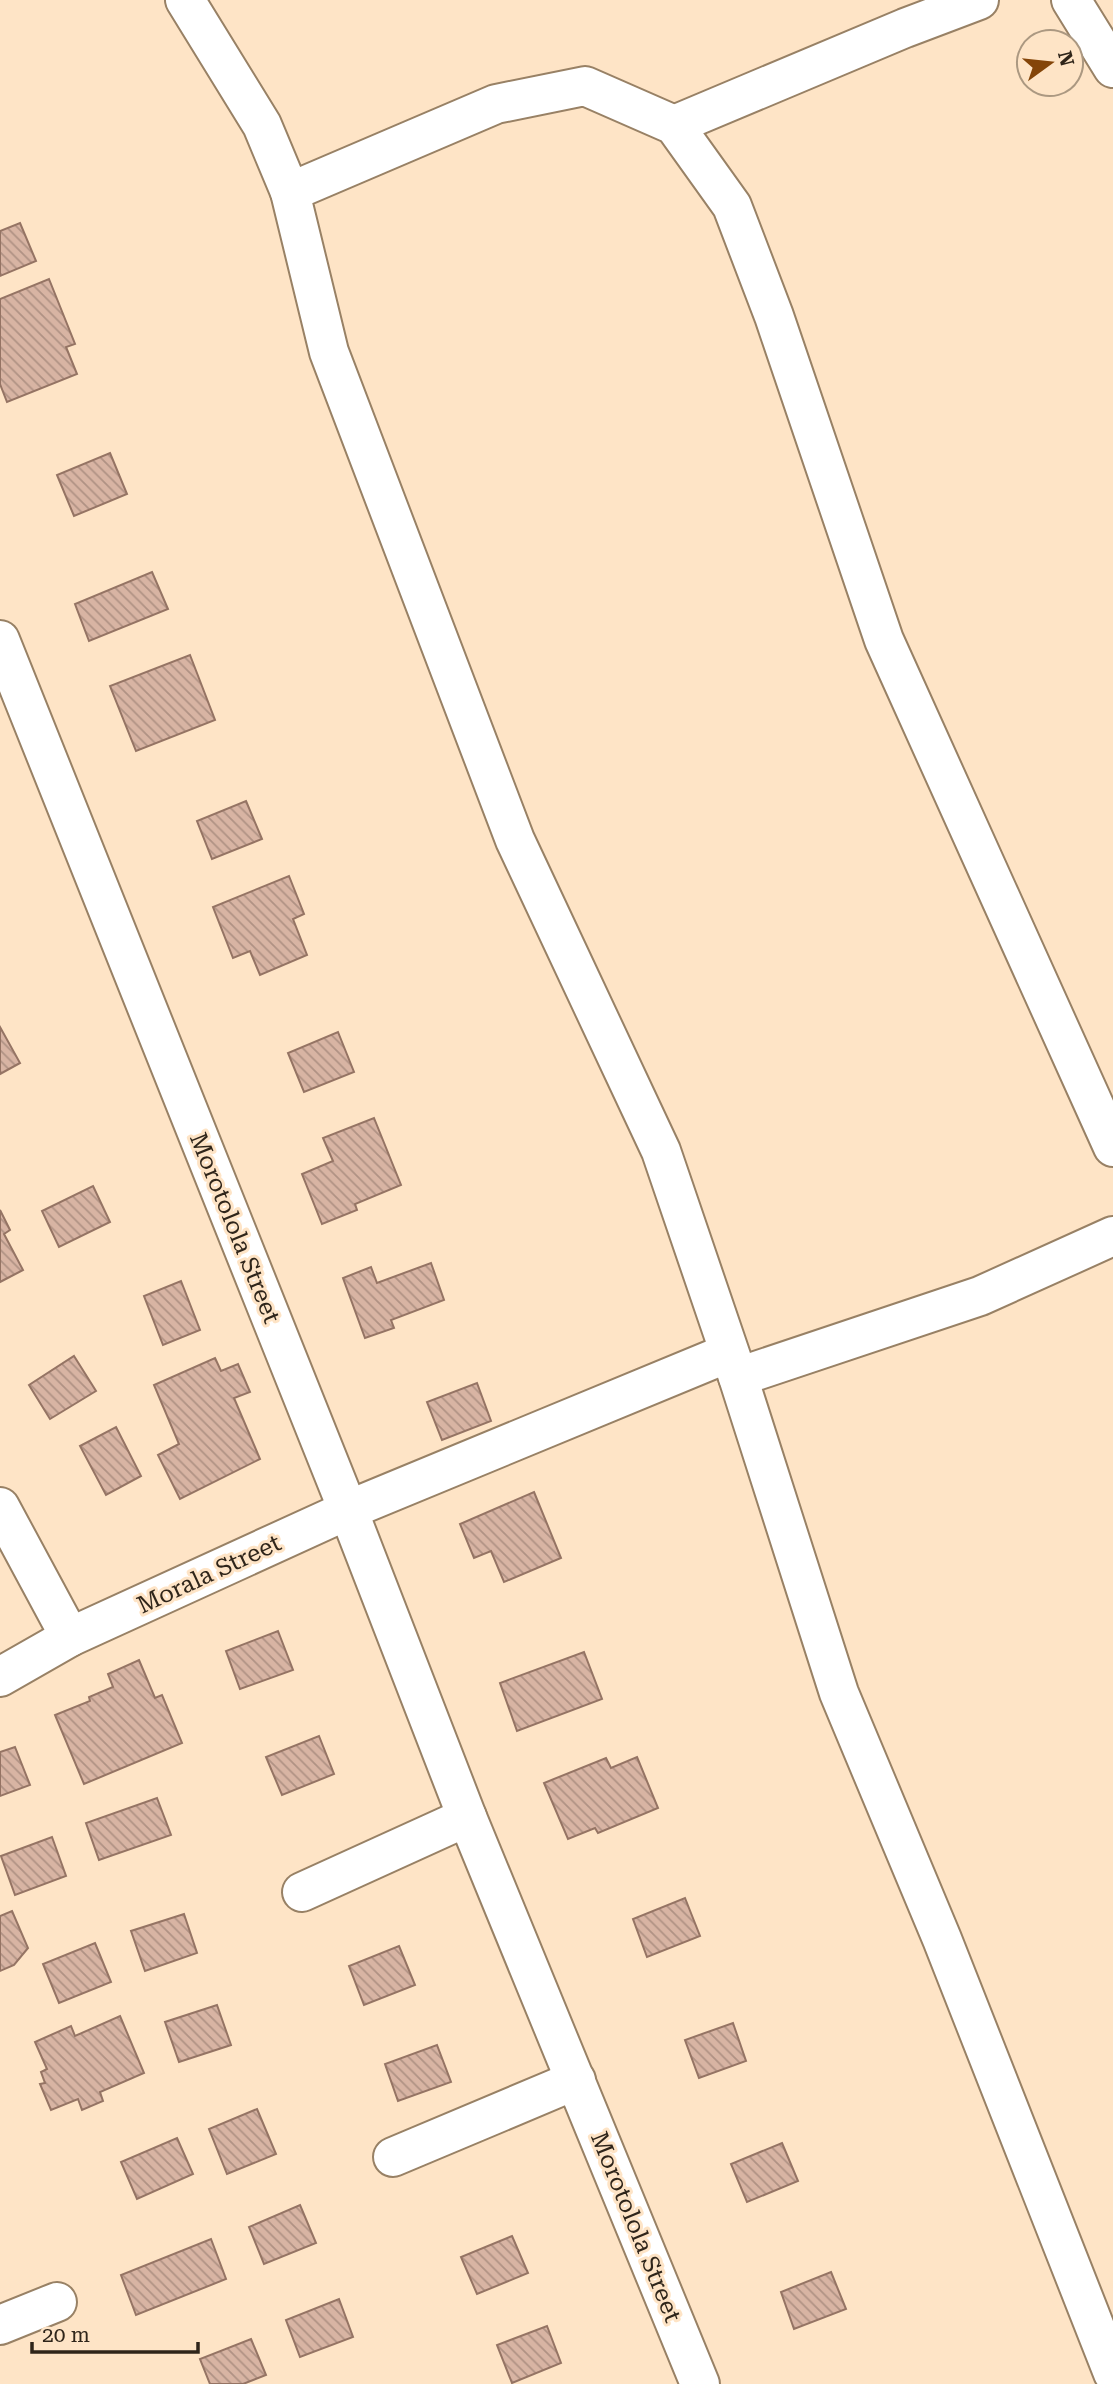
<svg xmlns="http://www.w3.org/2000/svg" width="1113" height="2384" font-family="'Roboto Serif',serif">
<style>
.building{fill:url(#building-back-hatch);stroke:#957464;stroke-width:2}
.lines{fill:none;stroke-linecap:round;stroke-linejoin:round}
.street-casing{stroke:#988165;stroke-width:42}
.street{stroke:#fff;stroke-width:38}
.labels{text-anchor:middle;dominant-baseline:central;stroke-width:6;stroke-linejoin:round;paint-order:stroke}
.street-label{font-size:24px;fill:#2f251a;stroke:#fee4c6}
</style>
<defs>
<pattern id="building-back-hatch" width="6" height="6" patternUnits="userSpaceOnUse" patternTransform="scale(1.75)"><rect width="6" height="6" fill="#d8b4a3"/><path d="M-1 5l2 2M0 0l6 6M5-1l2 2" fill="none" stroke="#b09284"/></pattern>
</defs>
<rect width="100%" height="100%" fill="#fee4c6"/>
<g class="building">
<path d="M20 223 36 261 0 276V231Z"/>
<path d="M49 279 75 344 66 347 77 374 7 402 0 384V299Z"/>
<path d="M110 453 127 494 74 516 57 475Z"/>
<path d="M152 572 168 609 89 641 75 604Z"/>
<path d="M190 655 215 720 136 751 110 686Z"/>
<path d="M246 801 262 839 212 859 197 821Z"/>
<path d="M289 876 304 914 293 919 307 955 260 975 250 951 233 958 213 907Z"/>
<path d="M0 1027 20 1063 0 1074Z"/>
<path d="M338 1032 354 1072 304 1092 288 1053Z"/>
<path d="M374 1118 401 1185 355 1204 357 1210 322 1224 302 1174 333 1161 323 1138Z"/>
<path d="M93 1186 110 1222 59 1247 42 1211Z"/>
<path d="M0 1210 10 1230 4 1234 23 1270 0 1282Z"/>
<path d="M431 1263 444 1300 391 1320 394 1328 365 1338 343 1278 371 1267 377 1283Z"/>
<path d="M181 1281 200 1330 163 1345 144 1296Z"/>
<path d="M74 1356 96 1391 50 1419 29 1385Z"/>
<path d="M215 1358 221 1371 238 1364 250 1392 234 1398 260 1459 180 1499 158 1455 179 1444 154 1385Z"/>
<path d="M477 1383 491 1421 442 1440 427 1402Z"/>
<path d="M116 1427 141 1476 106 1495 80 1446Z"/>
<path d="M534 1492 561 1558 504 1582 491 1551 474 1558 460 1524Z"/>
<path d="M278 1631 293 1670 240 1689 226 1651Z"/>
<path d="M584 1652 602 1699 517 1731 500 1683Z"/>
<path d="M139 1660 155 1698 162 1695 182 1743 84 1784 55 1715 90 1701 89 1697 113 1687 108 1674Z"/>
<path d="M319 1736 334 1774 282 1795 266 1757Z"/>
<path d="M15 1747 30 1785 0 1796V1752Z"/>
<path d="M637 1757 658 1808 598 1833 595 1828 568 1839 544 1783 606 1758 611 1768Z"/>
<path d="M157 1798 171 1835 99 1860 86 1823Z"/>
<path d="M52 1837 66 1876 15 1895 1 1856Z"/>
<path d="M685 1898 700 1936 647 1957 633 1919Z"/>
<path d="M12 1911 28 1948 14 1965 0 1971V1916Z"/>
<path d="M184 1914 197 1953 145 1971 131 1931Z"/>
<path d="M95 1943 111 1982 59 2003 43 1964Z"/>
<path d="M399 1946 415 1985 364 2005 349 1966Z"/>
<path d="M217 2005 231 2045 179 2062 165 2022Z"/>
<path d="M120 2016 144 2073 100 2092 103 2101 82 2110 78 2099 51 2110 40 2084 45 2083 41 2072 47 2069 35 2042 71 2026 75 2036Z"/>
<path d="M733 2023 746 2061 699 2078 685 2040Z"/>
<path d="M437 2045 451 2082 398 2101 385 2064Z"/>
<path d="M257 2109 276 2154 227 2174 209 2129Z"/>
<path d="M177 2138 193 2174 137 2199 121 2162Z"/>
<path d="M782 2143 798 2181 747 2202 731 2164Z"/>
<path d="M300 2205 316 2243 264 2264 249 2227Z"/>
<path d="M512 2236 528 2273 477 2294 461 2257Z"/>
<path d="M211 2239 226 2279 136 2315 121 2275Z"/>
<path d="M831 2272 846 2309 794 2329 781 2292Z"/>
<path d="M339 2299 353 2337 300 2357 286 2320Z"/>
<path d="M547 2326 561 2363 512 2383 497 2345Z"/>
<path d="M251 2339 266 2375 243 2384H210L200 2359Z"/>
</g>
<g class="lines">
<defs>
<g id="street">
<path d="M185 0 262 125 290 192"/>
<path d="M1071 0 1113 68"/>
<path d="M674 125 905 28 979 0"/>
<path d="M0 640 348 1510 467 1817 700 2384"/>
<path d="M1113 1147 884 640 774 316 732 206 674 125 585 86 496 104 290 192 329 352 515 840 661 1151 738 1377 839 1693 942 1939 1113 2373"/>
<path d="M738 1377 980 1296 1113 1236"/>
<path d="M0 1507 70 1637"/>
<path d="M0 1677 70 1637 348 1510 728 1353"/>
<path d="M302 1892 467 1817"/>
<path d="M393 2157 576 2080"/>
<path d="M0 2325 57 2302"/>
</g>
</defs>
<use href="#street" class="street-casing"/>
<use href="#street" class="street"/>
</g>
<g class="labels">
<g class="street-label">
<text transform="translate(235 1228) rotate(68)">Morotolola Street</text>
<text transform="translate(209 1574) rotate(-25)">Morala Street</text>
<text transform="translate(636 2227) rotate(68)">Morotolola Street</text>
</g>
</g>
<g transform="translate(1050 63) rotate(75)"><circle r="33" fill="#fee4c6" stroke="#ab9881" stroke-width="2"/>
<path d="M0-5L12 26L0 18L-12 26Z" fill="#844509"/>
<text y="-10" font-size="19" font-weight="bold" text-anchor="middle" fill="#2f251a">N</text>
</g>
<path d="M32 2342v10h166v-10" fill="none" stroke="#2f251a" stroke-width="3.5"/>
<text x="42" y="2342" font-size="21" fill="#2f251a" stroke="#fee4c6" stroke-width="5" paint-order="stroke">20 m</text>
</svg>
